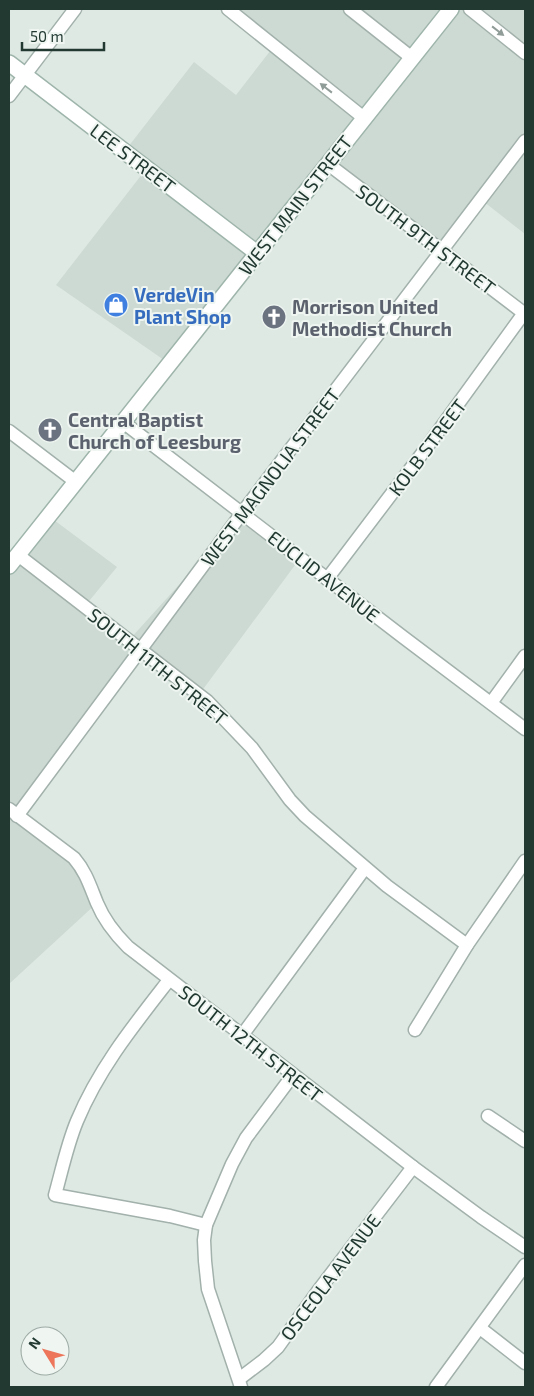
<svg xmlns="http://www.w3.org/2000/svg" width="534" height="1396" font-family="'Exo 2',sans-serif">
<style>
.built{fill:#cdd9d3}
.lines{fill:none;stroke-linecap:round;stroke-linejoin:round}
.street-casing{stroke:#a2b1ab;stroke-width:15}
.secondary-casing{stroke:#9eb5ab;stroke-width:18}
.street{stroke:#fff;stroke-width:12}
.secondary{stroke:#fff;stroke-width:15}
.oneway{fill:#909c98}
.labels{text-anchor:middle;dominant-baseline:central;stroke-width:4;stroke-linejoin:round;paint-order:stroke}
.street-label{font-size:19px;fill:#213931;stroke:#eff6f2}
.shop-label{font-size:19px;font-weight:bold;fill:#366cbe;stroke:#eff6f2;text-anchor:start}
.worship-label{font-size:19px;font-weight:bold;fill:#5b616d;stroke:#eff6f2;text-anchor:start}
</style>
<rect width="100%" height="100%" fill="#dfe9e4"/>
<g class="built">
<path d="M228 9H443L256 245 128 147 194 62 236 95 274 46Z"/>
<path d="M459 9H525V234L479 198 437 250 332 169Z"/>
<path d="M143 173 248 254 164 360 56 285Z"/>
<path d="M243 514 301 557 201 692 142 649 16 814 81 866 97 903 9 984V576L54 520 117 567 85 606 130 639Z"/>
</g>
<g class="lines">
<defs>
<g id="street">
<path d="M228 9 364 118"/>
<path d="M350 9 412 58"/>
<path d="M470 9 525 53"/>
<path d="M9 96 75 9"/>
<path d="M328 164 525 314"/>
<path d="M123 422 403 637 525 729"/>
<path d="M9 431 76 482"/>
<path d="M18 555 207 701 252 748 290 800 305 816 387 886 467 945"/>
<path d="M327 579 424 451 524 313"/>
<path d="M491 703 525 656"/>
<path d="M9 809 74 858C86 872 90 886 97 903 104 920 115 934 128 947L413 1167 481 1217 525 1247"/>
<path d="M17 816 242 513 525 141"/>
<path d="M169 980C134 1025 99 1068 77 1121 67 1145 62 1170 55 1195L170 1216 206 1225"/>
<path d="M415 1030 467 945 525 861"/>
<path d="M243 1034 365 868"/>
<path d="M488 1116 525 1141"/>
<path d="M480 1328 525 1363"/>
<path d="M239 1379 264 1360 278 1347 318 1291 413 1167"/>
<path d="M241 1387 208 1289 205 1261 204 1240 206 1225 232 1164 246 1138 293 1075"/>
<path d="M436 1387 525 1265"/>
</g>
<g id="secondary">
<path d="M9 63 257 253"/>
<path d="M9 566 451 9"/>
</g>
</defs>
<use href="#street" class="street-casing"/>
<use href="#secondary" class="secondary-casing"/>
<use href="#street" class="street"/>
<use href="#secondary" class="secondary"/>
</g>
<defs><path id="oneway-solid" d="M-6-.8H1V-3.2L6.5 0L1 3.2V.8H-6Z" transform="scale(1.25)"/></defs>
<g class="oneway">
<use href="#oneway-solid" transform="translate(498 31) rotate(38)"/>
<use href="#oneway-solid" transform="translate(326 88) rotate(-142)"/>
</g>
<defs>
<symbol id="shop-disc" viewBox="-11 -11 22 22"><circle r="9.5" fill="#3f7fe0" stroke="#eff6f2"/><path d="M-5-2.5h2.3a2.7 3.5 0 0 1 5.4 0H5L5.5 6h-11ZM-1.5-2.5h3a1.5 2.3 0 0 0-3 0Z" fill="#fff"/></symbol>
<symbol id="church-disc" viewBox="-11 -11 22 22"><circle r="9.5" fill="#6b7280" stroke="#eff6f2"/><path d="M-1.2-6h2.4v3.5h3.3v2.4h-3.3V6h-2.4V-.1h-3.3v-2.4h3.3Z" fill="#fff"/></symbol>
</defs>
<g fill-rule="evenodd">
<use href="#shop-disc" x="102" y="291" width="28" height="28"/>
<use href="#church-disc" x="260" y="303" width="28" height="28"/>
<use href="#church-disc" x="36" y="416" width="28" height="28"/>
</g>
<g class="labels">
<g class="street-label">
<text transform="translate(133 158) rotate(37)">LEE STREET</text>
<text transform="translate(295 205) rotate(-52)">WEST MAIN STREET</text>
<text transform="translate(426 239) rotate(37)">SOUTH 9TH STREET</text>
<text transform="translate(427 447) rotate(-53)">KOLB STREET</text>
<text transform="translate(270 477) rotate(-53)">WEST MAGNOLIA STREET</text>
<text transform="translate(324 576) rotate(38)">EUCLID AVENUE</text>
<text transform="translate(158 666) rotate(39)">SOUTH 11TH STREET</text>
<text transform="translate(251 1043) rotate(38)">SOUTH 12TH STREET</text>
<text transform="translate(330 1277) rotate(-53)">OSCEOLA AVENUE</text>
</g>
<g class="shop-label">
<text x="134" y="294">VerdeVin<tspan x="134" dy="22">Plant Shop</tspan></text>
</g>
<g class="worship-label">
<text x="292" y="306">Morrison United<tspan x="292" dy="22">Methodist Church</tspan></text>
<text x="68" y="419">Central Baptist<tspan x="68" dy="22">Church of Leesburg</tspan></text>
</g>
</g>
<rect width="534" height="1396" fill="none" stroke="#213931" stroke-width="20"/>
<g transform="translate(45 1351) rotate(307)"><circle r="24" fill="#eff6f2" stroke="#9daaa5"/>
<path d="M0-4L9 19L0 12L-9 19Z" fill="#ec755a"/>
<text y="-8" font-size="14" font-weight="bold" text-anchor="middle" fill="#213931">N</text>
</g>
<path d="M22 42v8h82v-8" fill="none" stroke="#213931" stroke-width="2.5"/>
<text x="30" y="42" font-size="15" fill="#213931" stroke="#eff6f2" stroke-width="4" paint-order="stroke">50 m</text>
</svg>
